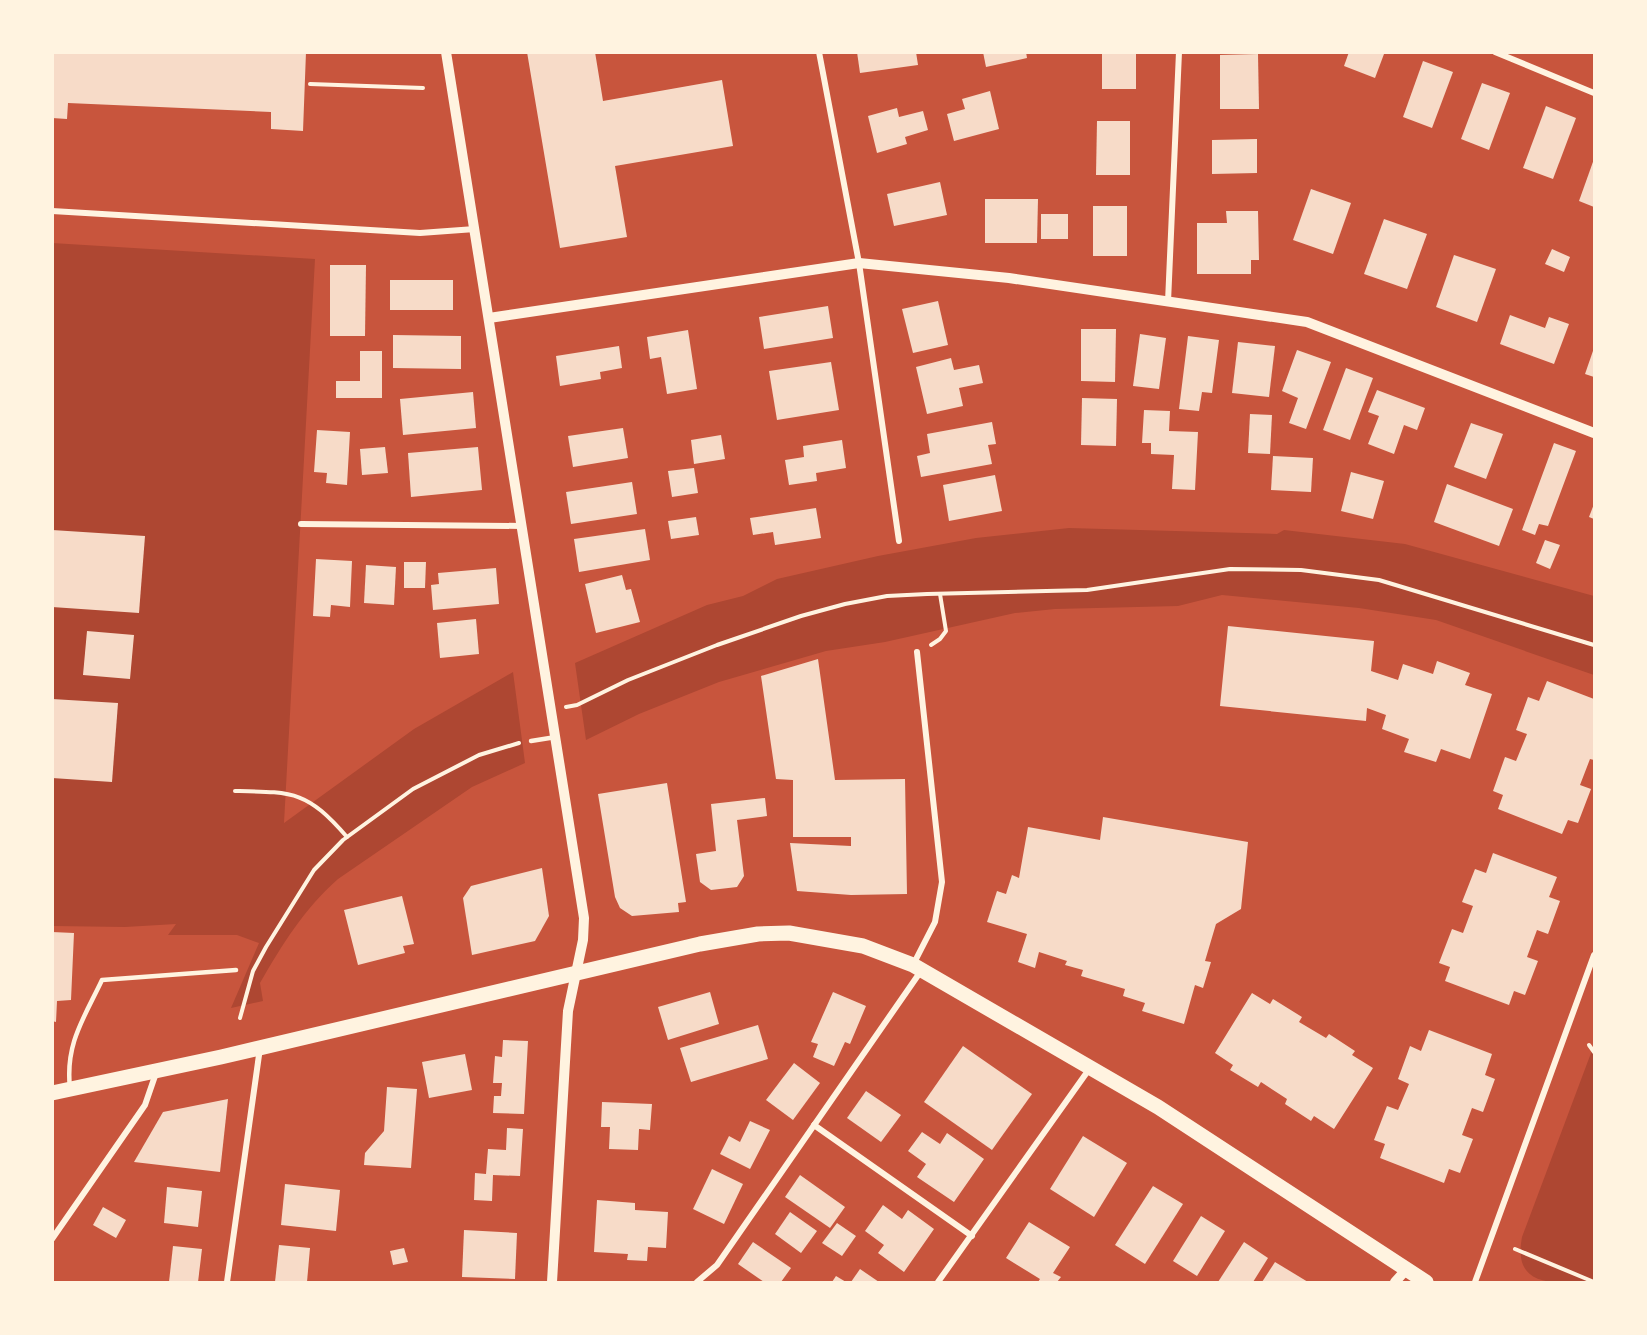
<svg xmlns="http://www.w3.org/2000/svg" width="1647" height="1335" font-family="'IBM Plex Sans',sans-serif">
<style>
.green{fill:#ae4732}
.building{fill:#f7dbc8}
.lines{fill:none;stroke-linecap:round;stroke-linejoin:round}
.path{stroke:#fff3e0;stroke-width:4}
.service{stroke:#fff3e0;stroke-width:4.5}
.minor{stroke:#fff3e0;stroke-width:6}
.tertiary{stroke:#fff3e0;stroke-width:10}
.primary{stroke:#fff3e0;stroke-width:15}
</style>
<rect width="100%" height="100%" fill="#c8553d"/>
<g class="green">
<path d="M52 243 315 259 284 823 414 729 513 672 525 763 472 787 338 879C304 909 282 945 260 983L263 1001 231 1008 259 943 237 935H168L176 924 125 927 53 926Z"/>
<path d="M1069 528 1277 534 1284 530 1405 544 1594 596V675L1436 620 1359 608 1222 595 1178 606 1055 609 1015 613 885 642 826 651 719 682 639 714 586 740 575 663 707 605 743 596 777 579 878 556 976 538Z"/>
<path d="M1594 1045V1282C1558 1282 1512 1291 1522 1237Z"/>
</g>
<g class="building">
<path d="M52 52H306L303 131 271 129V112L68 103 67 119 52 118Z"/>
<path d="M527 52H595L603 101 722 80 733 146 615 166 627 237 560 248Z"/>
<path d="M857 52H916L918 65 860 73Z"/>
<path d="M983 52H1026L1027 58 986 67Z"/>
<rect x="1102" y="52" width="34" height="37"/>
<path d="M1349 52 1384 54 1375 78 1344 66Z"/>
<path d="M1258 54 1259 109H1220V55Z"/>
<path d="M1423 61 1453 72 1432 128 1403 117Z"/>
<path d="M1482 83 1510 93 1489 150 1461 139Z"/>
<path d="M990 91 999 129 954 141 947 114 965 109 962 99Z"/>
<path d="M1546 106 1576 118 1553 179 1523 168Z"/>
<path d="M897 108 899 117 923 111 928 130 905 137 907 144 877 153 868 116Z"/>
<path d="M1097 121H1130V175H1096Z"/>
<path d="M1257 139V173L1212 174V140Z"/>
<path d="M1594 159V207L1579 201Z"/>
<path d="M940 182 947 215 894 226 887 194Z"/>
<path d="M1311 189 1351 203 1333 254 1293 240Z"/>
<path d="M985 199H1038L1037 243H985Z"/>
<rect x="1093" y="206" width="34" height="50"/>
<path d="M1226 211H1258L1259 260H1251V274H1197V223H1227Z"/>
<rect x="1041" y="214" width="27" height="25"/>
<path d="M1384 219 1427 234 1407 289 1364 274Z"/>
<path d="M1552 249 1570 257 1564 272 1545 264Z"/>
<path d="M1454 255 1496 269 1477 322 1436 307Z"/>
<path d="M330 265H366L365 336H330Z"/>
<rect x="390" y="280" width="63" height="30"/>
<path d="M938 301 948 345 913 353 902 309Z"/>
<path d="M828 306 833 338 764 349 759 317Z"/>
<path d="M1510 315 1545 328 1549 317 1569 324 1554 364 1500 344Z"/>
<path d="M1081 329H1116L1115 382 1081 381Z"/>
<path d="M688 330 697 389 667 394 661 357 650 359 647 337Z"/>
<path d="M1140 334 1166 338 1159 389 1133 386Z"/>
<path d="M393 335 461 336V369L393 368Z"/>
<path d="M1188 336 1219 340 1212 393 1202 392 1199 411 1179 409Z"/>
<path d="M1238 342 1275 346 1269 397 1232 393Z"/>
<path d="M619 346 622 368 600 372 601 379 560 386 556 356Z"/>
<path d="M1594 348V377L1585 374Z"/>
<path d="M1297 350 1331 362 1306 429 1289 423 1298 398 1282 391Z"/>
<path d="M360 351H382V398H336V381H360Z"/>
<path d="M951 358 954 370 979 365 983 383 959 388 963 406 927 414 916 367Z"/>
<path d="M831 362 839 410 777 420 769 371Z"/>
<path d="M1346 368 1373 378 1350 440 1323 430Z"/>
<path d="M1377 390 1425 408 1417 430 1404 425 1394 454 1368 444 1379 416 1368 412Z"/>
<path d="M473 392 476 428 403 435 400 399Z"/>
<path d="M1082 398 1117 399 1116 446 1081 445Z"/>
<path d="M1144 410 1170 411 1169 431 1198 432 1195 490 1172 489 1174 455 1151 454V443H1142Z"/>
<path d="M1250 414 1272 415 1270 454 1248 453Z"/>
<path d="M992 422 996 444 988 445 992 464 921 477 917 456 930 453 927 434Z"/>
<path d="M1471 423 1503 434 1486 479 1454 467Z"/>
<path d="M623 428 628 458 573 467 568 436Z"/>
<path d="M317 430 350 432 347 485 326 483 327 473 314 472Z"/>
<path d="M721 435 725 459 694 464 691 440Z"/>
<path d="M842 440 846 468 816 473 817 481 789 485 785 460 804 457 803 446Z"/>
<path d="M1554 443 1576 451 1548 526 1539 524 1535 535 1522 530Z"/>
<path d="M385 447 388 473 362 475 360 449Z"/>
<path d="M478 447 482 490 411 497 408 453Z"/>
<path d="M1273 456 1313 458 1311 492 1271 490Z"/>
<path d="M694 468 698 493 672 497 668 471Z"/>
<path d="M1351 472 1384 481 1373 519 1341 511Z"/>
<path d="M995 475 1002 511 949 521 943 485Z"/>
<path d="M632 482 637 514 571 524 566 492Z"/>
<path d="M1447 484 1513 509 1499 546 1434 522Z"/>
<path d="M1594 504V519L1589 517Z"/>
<path d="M816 508 821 538 775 545 773 532 753 535 750 518Z"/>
<path d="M696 517 699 535 671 539 668 521Z"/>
<path d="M645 529 650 560 579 572 574 539Z"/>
<path d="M52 530 145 536 139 613 52 607Z"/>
<path d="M1545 540 1560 545 1550 569 1536 563Z"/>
<path d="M316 559 352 561 350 607 331 605 330 617 313 616Z"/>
<path d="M404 562H426L425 588H404Z"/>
<path d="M366 565 396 567 394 605 364 603Z"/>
<path d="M496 568 499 604 433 610 431 585 439 584 438 573Z"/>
<path d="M622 575 626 590 631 589 640 622 596 633 585 584Z"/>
<path d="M476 619 479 654 440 658 437 623Z"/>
<path d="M1228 626 1374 641 1371 671 1398 680 1403 664 1433 674 1437 661 1470 673 1465 685 1492 694 1470 759 1441 749 1436 762 1404 752 1409 739 1382 729 1386 715 1367 708 1366 721 1220 706Z"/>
<path d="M87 631 134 635 130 679 83 675Z"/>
<path d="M818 659 835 780 905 779 907 894 851 895 797 891 790 843 851 846V837H793V780L776 779 761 676Z"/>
<path d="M1547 681 1594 699V760L1590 759 1580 785 1591 789 1578 823 1568 820 1562 834 1498 809 1503 795 1493 791 1505 757 1516 761 1527 734 1516 730 1528 697 1539 701Z"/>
<path d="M52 699 118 703 112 782 52 778Z"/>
<path d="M667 783 686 902 678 903 679 912 632 916 620 908 615 897 598 794Z"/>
<path d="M765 798 767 816 737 820 744 876 737 887 711 890 700 882 696 854 716 851 711 804Z"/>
<path d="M1103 817 1248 842 1241 909 1216 924 1205 961 1211 962 1203 988 1195 985 1184 1024 1142 1011 1145 1003 1123 996 1125 989 1081 976 1083 970 1065 965 1067 961 1039 952 1035 968 1018 962 1027 934 987 922 997 891 1006 894 1012 875 1019 878 1028 827 1100 840Z"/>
<path d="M1493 853 1557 877 1549 897 1560 901 1548 934 1537 930 1527 957 1538 961 1525 995 1514 991 1509 1005 1445 981 1450 967 1439 963 1452 929 1463 933 1473 906 1462 902 1475 869 1486 873Z"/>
<path d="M542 868 549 916 535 941 472 955 463 898 471 886Z"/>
<path d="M402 896 414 944 403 946 405 953 358 965 344 910Z"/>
<path d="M52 932 74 933 71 1000 57 1001 56 1022 52 1021Z"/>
<path d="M710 992 719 1024 668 1040 658 1007Z"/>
<path d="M833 992 866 1006 850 1044 845 1042 834 1066 813 1057 818 1044 811 1042Z"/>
<path d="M1252 993 1270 1004 1273 999 1302 1017 1299 1022 1326 1038 1329 1034 1355 1051 1352 1055 1373 1068 1334 1129 1314 1116 1311 1121 1285 1104 1287 1099 1261 1082 1258 1087 1230 1070 1233 1065 1215 1053Z"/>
<path d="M758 1025 768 1059 691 1082 680 1048Z"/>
<path d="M1429 1030 1492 1054 1485 1075 1495 1079 1483 1112 1472 1108 1462 1135 1473 1139 1460 1173 1449 1169 1444 1183 1380 1158 1385 1144 1374 1140 1387 1106 1398 1110 1409 1084 1398 1079 1410 1046 1421 1051Z"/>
<path d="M503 1040 528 1041 524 1114 493 1113 494 1096H501L502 1083H493L495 1056 502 1057Z"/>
<path d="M963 1046 1032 1094 992 1150 924 1102Z"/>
<path d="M465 1054 472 1090 429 1098 422 1062Z"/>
<path d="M794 1063 820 1083 793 1120 766 1100Z"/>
<path d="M387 1087 417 1089 411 1168 364 1165 365 1153 384 1131Z"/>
<path d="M866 1091 901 1115 881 1142 847 1118Z"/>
<path d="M228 1099 220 1172 134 1162 163 1112Z"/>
<path d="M602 1102 652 1104 650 1130 639 1129 638 1150 609 1149 610 1127H601Z"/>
<path d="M750 1121 770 1130 750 1169 720 1154 729 1136 740 1142Z"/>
<path d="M507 1128 523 1129 520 1176 493 1175 492 1201 474 1200 475 1173 486 1174 488 1149 506 1150Z"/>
<path d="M922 1132 940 1144 947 1133 984 1159 954 1202 917 1177 926 1164 908 1151Z"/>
<path d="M1083 1136 1127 1163 1094 1217 1050 1189Z"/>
<path d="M712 1169 743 1184 724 1224 693 1209Z"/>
<path d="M800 1175 845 1207 830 1228 785 1197Z"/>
<path d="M285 1184 340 1190 336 1231 281 1225Z"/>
<path d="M1153 1186 1183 1204 1145 1264 1115 1245Z"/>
<path d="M167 1187 202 1191 198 1227 164 1223Z"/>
<path d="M597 1200 635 1203V1210L668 1212 666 1248 648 1247 647 1261 627 1260 628 1254 594 1252Z"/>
<path d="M883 1205 902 1219 908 1210 934 1229 904 1272 878 1253 884 1245 865 1231Z"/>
<path d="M103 1207 126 1220 116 1238 93 1225Z"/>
<path d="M790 1212 817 1231 801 1253 775 1234Z"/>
<path d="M1201 1216 1225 1231 1197 1276 1173 1261Z"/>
<path d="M1029 1222 1070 1247 1053 1273 1061 1277 1057 1282H1038L1040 1279 1006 1258Z"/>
<path d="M837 1223 856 1236 842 1256 822 1243Z"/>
<path d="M464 1230 517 1233 515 1279 462 1277Z"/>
<path d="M753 1242 791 1268 781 1282H764L738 1264Z"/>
<path d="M1244 1242 1268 1258 1253 1282H1218Z"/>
<path d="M279 1245 310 1248 307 1282H275Z"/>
<path d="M173 1246 202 1249 198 1282H169Z"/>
<path d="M404 1248 408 1262 393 1265 390 1251Z"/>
<path d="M1275 1262 1308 1282H1262Z"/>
<path d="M860 1269 879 1282H851Z"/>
<path d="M836 1276 846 1282H832Z"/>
</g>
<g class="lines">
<g class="path">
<path d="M310 84 423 88"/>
<path d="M931 645 940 639 946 631 940 594"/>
<path d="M566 707 577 705 628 680 717 645 801 616 845 604 887 596 927 594 1087 590 1230 569 1301 570 1379 580 1594 645"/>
<path d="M235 791C294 792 307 791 347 837"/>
<path d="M240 1018 253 971 266 947 314 870 343 840 413 789 479 755 519 743"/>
<path d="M1589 1045 1594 1052"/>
<path d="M1515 1249 1594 1282"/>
</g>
<g class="service">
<path d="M531 741 556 737"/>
<path d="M70 1088C65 1044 84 1018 102 980L236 970"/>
</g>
<g class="minor">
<path d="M819 52 859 263 899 541"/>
<path d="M1495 52 1594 93"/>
<path d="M52 211 420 233 475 229"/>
<path d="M1168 302 1179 52"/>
<path d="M301 524 522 526"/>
<path d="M913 965 935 922 942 882 917 652"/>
<path d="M814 1125 972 1236"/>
<path d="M52 1239 145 1105 156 1073"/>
<path d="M227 1282 260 1048"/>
<path d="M697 1282 717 1265 921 971"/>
<path d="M938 1282 1090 1068"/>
<path d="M1475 1282 1594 955"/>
</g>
<g class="tertiary">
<path d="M446 52 584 918 583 940 568 1011 552 1282"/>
<path d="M489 318 859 263 1009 278 1307 322 1594 433"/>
<path d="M1395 1282 1405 1271"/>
</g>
<path class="primary" d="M52 1093 221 1057 700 944 758 934 789 933 863 946 913 965 1158 1107 1426 1282"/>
</g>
<rect width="1647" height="1335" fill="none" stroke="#fff3e0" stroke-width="108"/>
</svg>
